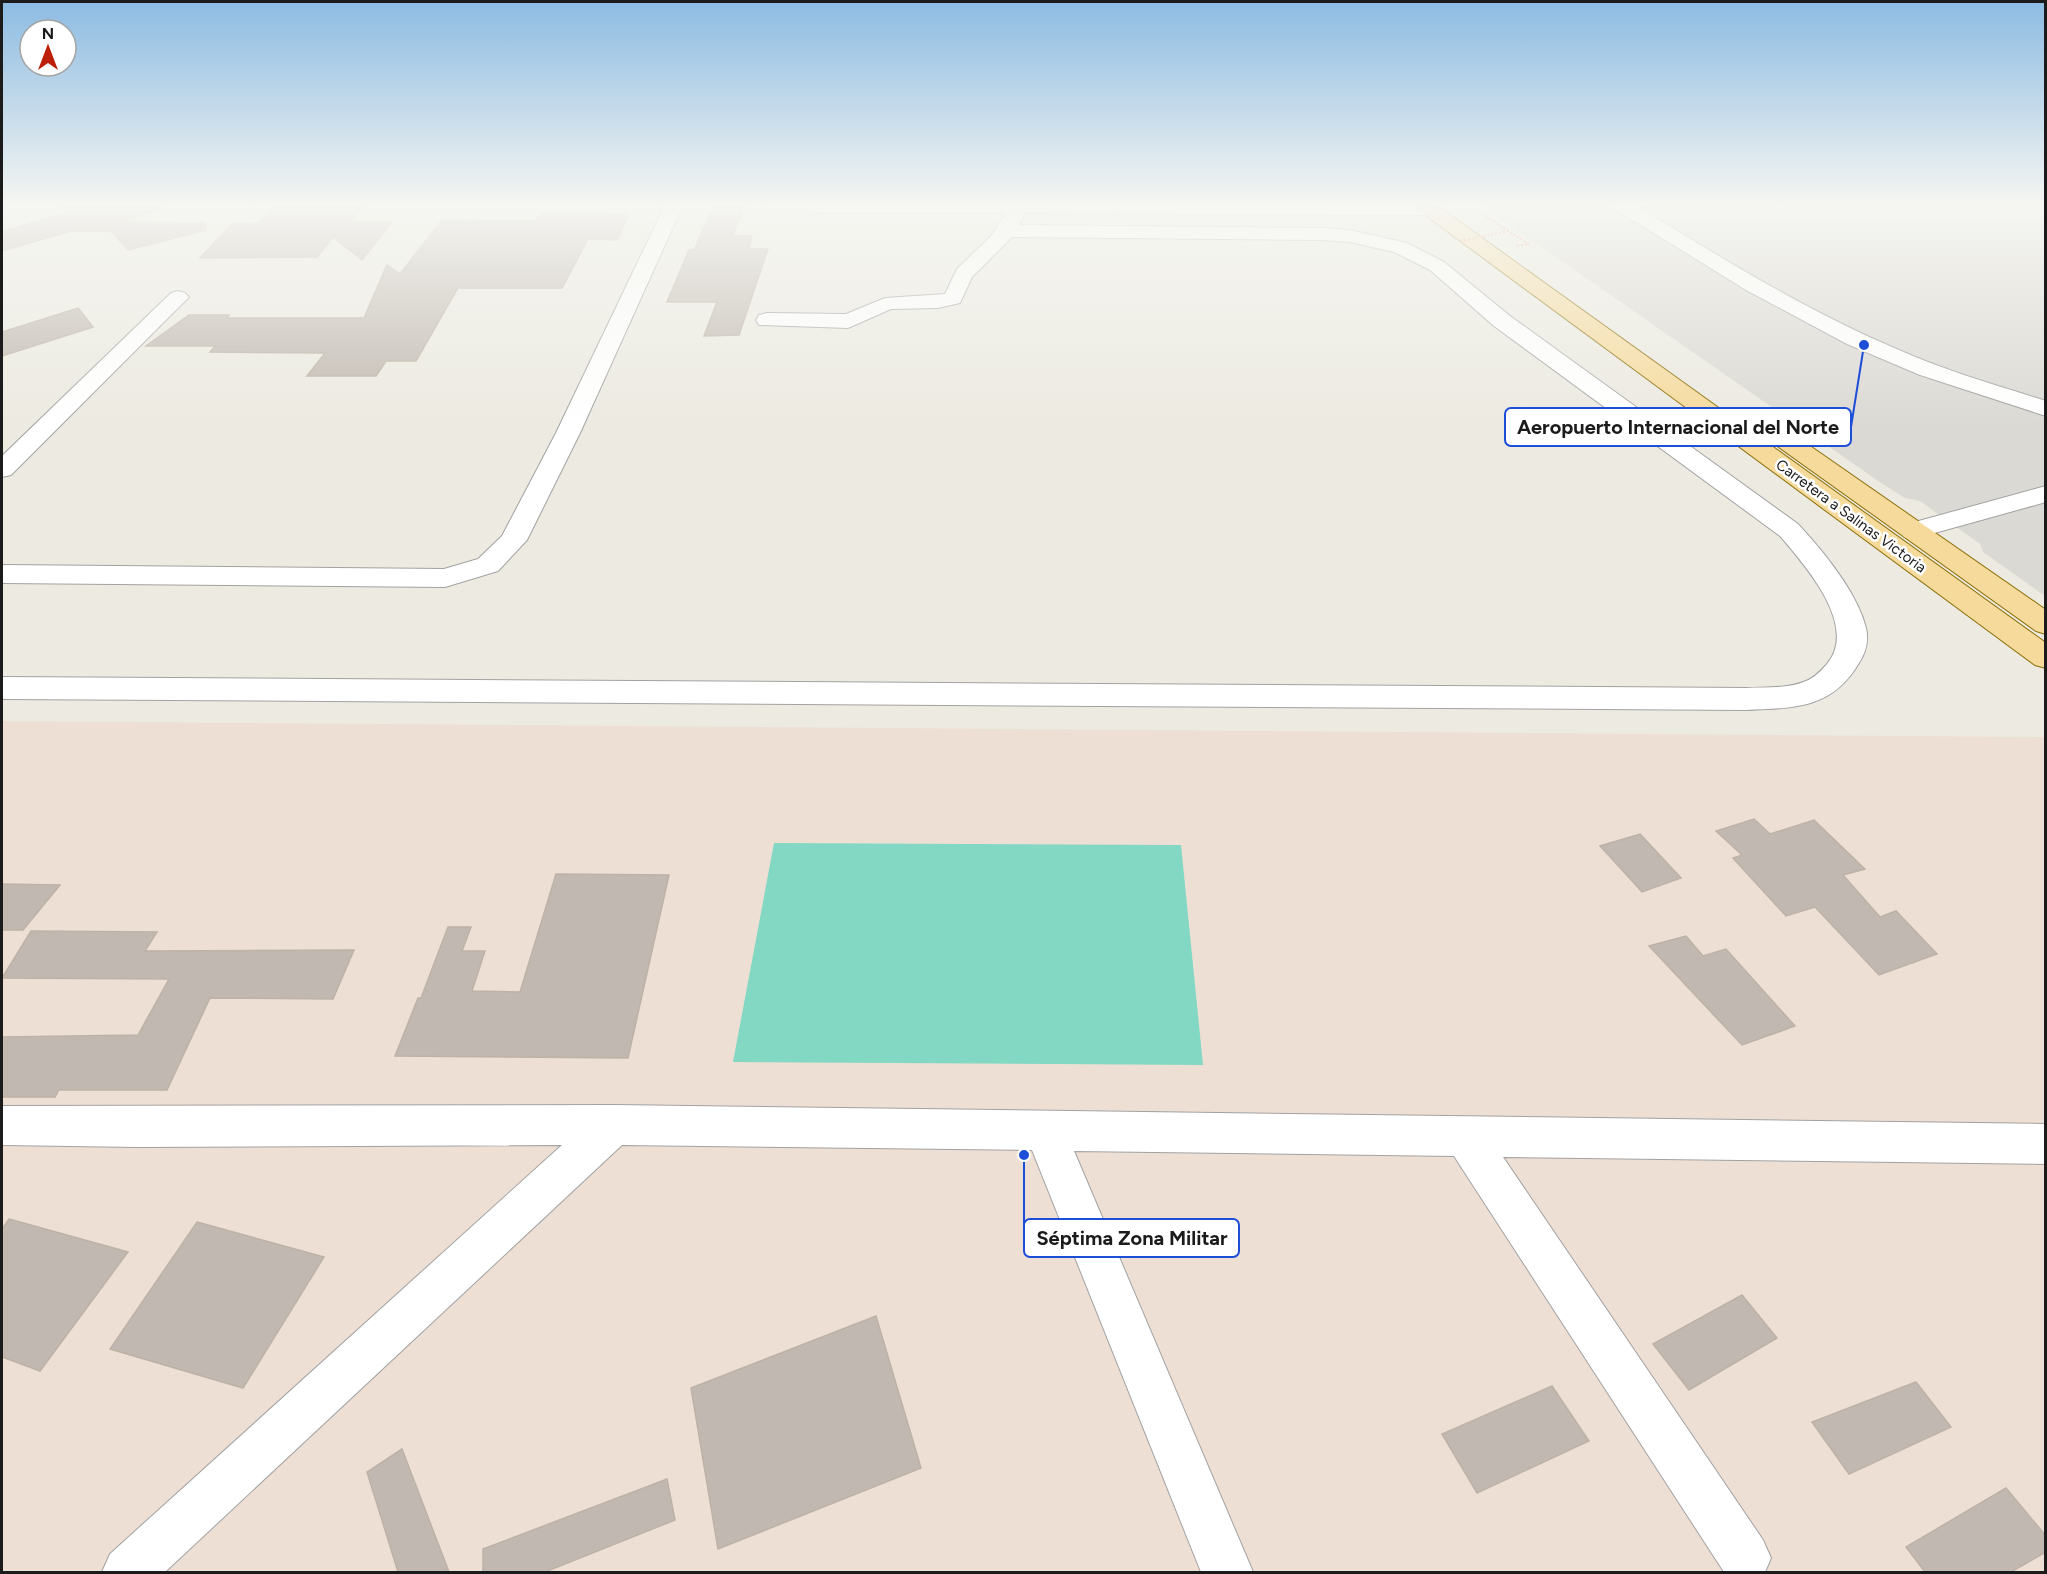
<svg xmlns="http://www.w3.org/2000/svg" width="2047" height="1574" font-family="Figtree,sans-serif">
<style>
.military{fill:#eedfd5}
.airport{fill:#dbd9d3}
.pitch{fill:#82d8c2}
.building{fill:#c1b9b1;stroke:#bdb2a5;stroke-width:1.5}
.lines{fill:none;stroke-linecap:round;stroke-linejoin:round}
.minor-casing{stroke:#a2a2a2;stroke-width:2}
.major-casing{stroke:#8b7008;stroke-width:2}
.path{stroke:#f28b6d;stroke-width:2;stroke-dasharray:2 2;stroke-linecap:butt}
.minor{fill:#fff;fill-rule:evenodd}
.major{fill:#f6da9c;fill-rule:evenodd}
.path-bridge{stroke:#f28b6d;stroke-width:2;stroke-dasharray:2 2;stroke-linecap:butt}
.labels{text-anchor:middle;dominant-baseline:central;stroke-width:5;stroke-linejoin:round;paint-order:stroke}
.far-street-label{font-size:15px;fill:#1b1b1b;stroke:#fff}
.leader{fill:none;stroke:#1d4ed8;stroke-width:2}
.callout-dot{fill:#1d4ed8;stroke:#fff;stroke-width:2}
.callout{fill:#fff;stroke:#1d4ed8;stroke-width:2}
.callout-label{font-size:20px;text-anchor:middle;font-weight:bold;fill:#1b1b1b}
</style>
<rect width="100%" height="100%" fill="#eceae1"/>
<path class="military" d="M2 721 2045 737V1572H2Z"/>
<path class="airport" d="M1481 205H2045V596L1983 552 1980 544 1920 501 1905 498 1884 485Z"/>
<path class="pitch" d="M774 843 1181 845 1203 1065 733 1062Z"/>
<g class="building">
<path d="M60 205H160V210L118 222 205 223 206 230 128 250 111 231H71L2 251V231L69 213Z"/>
<path d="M331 205H365L350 222H392L362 260 333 237 317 257 200 258 233 223 258 224 273 208H328Z"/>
<path d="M713 207H744L733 236H752L749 249H768L739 335 704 336 717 302H667L689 250H694Z"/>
<path d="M542 213 629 214 617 240 588 239 562 288H458L416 361H386L376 376H307L325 353 210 352 215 346H146L189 315H229L227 318H364L387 265 400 274 442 220 536 221Z"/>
<path d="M78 308 93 327 2 356V332Z"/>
<path d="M1754 819 1770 834 1814 820 1865 869 1843 875 1880 917 1896 911 1937 954 1879 975 1815 907 1786 916 1733 858 1742 855 1716 831Z"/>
<path d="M1640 834 1681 878 1642 892 1600 846Z"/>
<path d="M556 874 669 875 628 1058 395 1056 418 998H421L448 927H471L462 951H485L472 991 520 992Z"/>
<path d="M2 884 60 885 23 930H2Z"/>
<path d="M31 931 157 932 145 951 354 950 333 999 210 998 167 1090H59L55 1097H2V1037L138 1035 169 979 2 978Z"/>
<path d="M1686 936 1703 956 1726 949 1795 1026 1742 1045 1649 946Z"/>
<path d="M9 1219 128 1252 40 1371 2 1357V1229Z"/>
<path d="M197 1222 324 1257 243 1388 110 1349Z"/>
<path d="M1742 1295 1777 1338 1689 1390 1653 1344Z"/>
<path d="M876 1316 921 1468 718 1549 691 1388Z"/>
<path d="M1916 1382 1951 1427 1849 1474 1812 1422Z"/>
<path d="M1552 1386 1589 1441 1477 1493 1442 1434Z"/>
<path d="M402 1449 449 1572H398L367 1472Z"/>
<path d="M667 1479 675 1520 545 1572H483V1549Z"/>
<path d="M2006 1488 2046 1536V1552L2011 1572H1925L1906 1547Z"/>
</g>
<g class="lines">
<defs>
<g id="minor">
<path d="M665 205H683L580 433 527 540 498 571 445 587 2 583V565L444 569 478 559 502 536 556 433Z"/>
<path d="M797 205H1437L1440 209 1437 213 1430 215 1025 213 1019 225 1322 228 1350 230 1407 243 1444 262 1510 316 1798 524C1823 551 1857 592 1866 628 1869 641 1866 652 1859 663 1832 709 1794 708 1746 710L2 699V677L1746 688C1765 687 1788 689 1806 681 1814 678 1821 671 1827 664 1859 626 1805 565 1780 536L1494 326 1430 270 1394 252 1350 242 1322 240 1012 237 972 277 960 303 938 308 891 309 848 328 759 325 756 320 759 315 767 313 846 314 885 298 945 294 957 269 992 235 1006 213H820L799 209Z"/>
<path d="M1613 205H1635C1720 257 1806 311 1899 350 1946 371 1996 385 2046 401V416L1920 375 1847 344 1746 290 1615 209Z"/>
<path d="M178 291 185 293 189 297 11 475 2 477V456L171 293Z"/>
<path d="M2046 486V502L1913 539 1904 537 1900 531 1904 525Z"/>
<path d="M614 1105 2046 1124V1164L1503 1157 1763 1540 1771 1558 1765 1572H1724L1454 1156 1074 1151 1253 1572H1201L1032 1150 622 1145 165 1572H102L110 1554 562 1145 138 1147 2 1145V1106Z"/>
</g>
<g id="major">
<path d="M1415 205H1436L2046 643V668L2035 665 1417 209Z"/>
<path d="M1778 428 1787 430 2046 610V634L2036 631 1769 440 1766 435 1769 430Z"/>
</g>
</defs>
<use href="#minor" class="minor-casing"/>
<use href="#major" class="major-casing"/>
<path class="path" d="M1508 231 1479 212 1529 244 1516 246"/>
<use href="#minor" class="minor"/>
<use href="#major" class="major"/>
<path class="path-bridge" d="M1460 241 1508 231"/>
</g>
<linearGradient id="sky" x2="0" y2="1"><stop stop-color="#8cbbe2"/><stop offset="0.48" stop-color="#f6f6f2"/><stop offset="1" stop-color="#f6f6f2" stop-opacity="0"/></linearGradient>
<rect width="2047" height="425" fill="url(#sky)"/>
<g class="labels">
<g class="far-street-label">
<text transform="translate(1851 516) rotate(36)">Carretera a Salinas Victoria</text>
</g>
</g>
<path class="leader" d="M1864 345L1851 427M1024 1155L1024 1238"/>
<g class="callout-dot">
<circle cx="1864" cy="345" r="6"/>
<circle cx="1024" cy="1155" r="6"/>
</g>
<g class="callout">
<rect x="1505" y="408" width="346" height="38" rx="6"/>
<rect x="1024" y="1219" width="215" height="38" rx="6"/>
</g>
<g class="callout-label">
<text x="1678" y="434">Aeropuerto Internacional del Norte</text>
<text x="1132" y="1245">Séptima Zona Militar</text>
</g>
<rect width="2047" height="1574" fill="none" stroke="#1b1b1b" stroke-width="6"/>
<g transform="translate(48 48)"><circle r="28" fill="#ffffff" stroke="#a4a4a4" stroke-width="1.5"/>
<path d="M0-4.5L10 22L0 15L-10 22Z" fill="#bc200a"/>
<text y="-9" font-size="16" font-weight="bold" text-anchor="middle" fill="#1b1b1b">N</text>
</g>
</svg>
